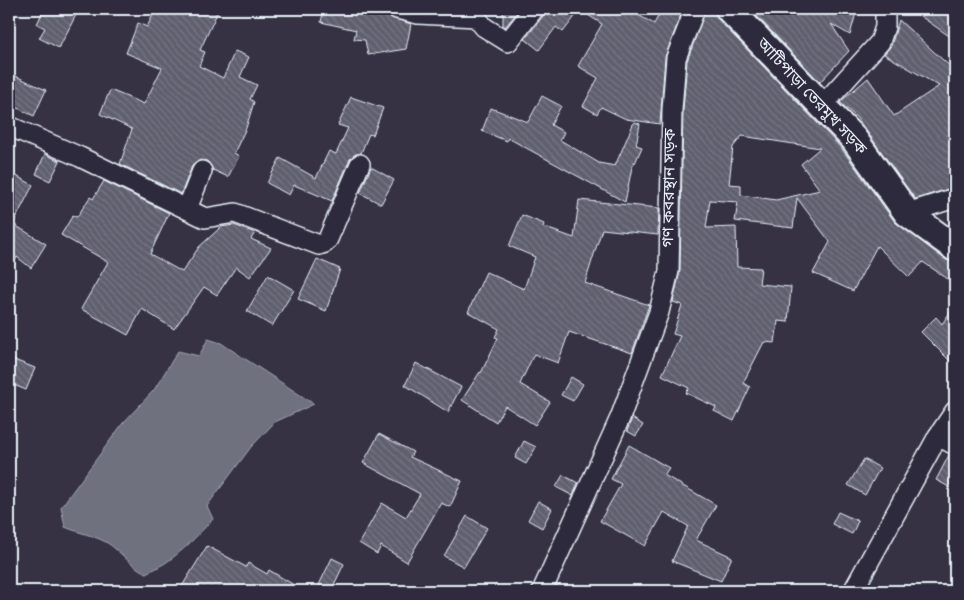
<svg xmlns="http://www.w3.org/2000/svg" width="964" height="600" font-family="'Indie Flower','Noto Sans Bengali',sans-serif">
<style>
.water{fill:#70717f;stroke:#a0a4af}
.building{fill:url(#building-back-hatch);stroke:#e8f1f8;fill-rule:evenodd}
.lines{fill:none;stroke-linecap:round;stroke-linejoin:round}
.minor-casing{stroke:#e8f1f8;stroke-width:22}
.secondary-casing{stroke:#e8f1f8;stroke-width:30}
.minor{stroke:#2f2a3d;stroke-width:19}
.secondary{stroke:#2f2a3d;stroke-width:26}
.labels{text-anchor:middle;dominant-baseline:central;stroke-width:4;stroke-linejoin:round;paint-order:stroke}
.street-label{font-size:16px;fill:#e8f1f8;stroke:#2f2a3d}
</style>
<defs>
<pattern id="building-back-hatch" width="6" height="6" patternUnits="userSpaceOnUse" patternTransform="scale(1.25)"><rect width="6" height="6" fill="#605e6e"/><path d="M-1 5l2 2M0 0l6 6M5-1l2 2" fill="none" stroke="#777683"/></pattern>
</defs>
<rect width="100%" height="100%" fill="#363244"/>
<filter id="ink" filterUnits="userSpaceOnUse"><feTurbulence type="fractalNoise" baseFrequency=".02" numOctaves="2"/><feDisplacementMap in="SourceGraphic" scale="10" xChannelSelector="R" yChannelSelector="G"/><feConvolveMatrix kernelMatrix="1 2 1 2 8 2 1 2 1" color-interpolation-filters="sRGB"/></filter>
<g filter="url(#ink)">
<path class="water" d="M208 339 221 343 314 404 275 422 251 447 207 506 213 519C193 540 174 562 146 573 131 566 123 554 109 544 97 536 79 533 65 527L61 507 123 423 154 390 178 351 199 356Z"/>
<g class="building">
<path d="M44 9H79L59 48 39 38 45 28 37 24Z"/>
<path d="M156 9H219L200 50 205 52 199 66 223 78 235 51 249 57 240 77 257 85 250 99 254 102 246 128 234 153 239 156 228 177 213 170 207 161 200 160 192 166 181 194 120 164 132 129 100 114 110 90 144 104 162 68 126 53 138 23 147 27Z"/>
<path d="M324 9 386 10 390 17 411 24 406 49 368 55 365 40 354 39 356 30 321 22Z"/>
<path d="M503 9H520L505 27 503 25Z"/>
<path d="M545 9H628L654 24 662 9H683L665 57 660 124 626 119 601 107 597 114 583 106 598 78 578 66 602 24 580 10 563 32 556 27 539 50 525 39 543 16Z"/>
<path d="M706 9H714L718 19 842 149 895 222 946 260 955 263V284L923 262 909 277 877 246 853 291 813 273 830 242 797 198 793 228 735 221 738 202 710 200 706 228 736 227 737 267 761 268 759 284 791 287 788 322 778 321 775 343 764 342 743 383 750 387 734 421 714 411 716 407 686 393 689 388 662 375 680 336 673 334 682 305 673 302 680 271 683 111 687 61ZM742 136 820 148 801 164 820 190 776 200 741 195V185L729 184 733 147Z"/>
<path d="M750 9H857L850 35 831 24 849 51 820 82Z"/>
<path d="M910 9H955V40Z"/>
<path d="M899 20 955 71V94L949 99 955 105V187L915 199 857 118 840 102 868 78 894 116 939 86 884 54 891 46Z"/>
<path d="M9 73 46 90 34 116 9 104Z"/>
<path d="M542 96 561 106 551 125 564 132 560 140 599 163 615 166 634 122 640 124 636 145 642 147 635 163 633 162 625 202 508 138 507 141 482 131 491 108 528 122Z"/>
<path d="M351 97 383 108 373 135 369 134 361 153 354 155 350 159 332 201 294 185 289 195 267 183 280 158 316 178 329 151 336 154 348 128 338 125Z"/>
<path d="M45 154 60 161 50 181 36 174Z"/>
<path d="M371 167 394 180 381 204 360 193Z"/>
<path d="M9 172 33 185 13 224 46 244 31 268 17 257 9 272Z"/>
<path d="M104 181 169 213 150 254 182 272 199 247 221 227 234 225 255 233 251 239 271 248 250 277 236 267 217 295 204 287 174 329 142 309 128 335 81 309 108 262 61 235 73 215 77 217 90 197 93 199Z"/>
<path d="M579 200 659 208 658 235 602 229 585 283 649 305 632 353 569 332 558 363 534 354 520 384 550 402 535 425 505 406 496 422 462 400 480 372 481 373 498 338 495 337 499 329 468 312 486 272 524 289 535 257 509 246 522 215 544 224 543 227 574 238Z"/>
<path d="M317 259 340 269 326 311 298 299Z"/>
<path d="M268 275 294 290 272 326 247 311Z"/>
<path d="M955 305V366L921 332 936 317 942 324Z"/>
<path d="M9 358 35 368 26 390 9 383Z"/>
<path d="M416 363 461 387 448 412 405 385Z"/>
<path d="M571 377 583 384 573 401 561 395Z"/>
<path d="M632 418 643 425 636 436 627 431Z"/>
<path d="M379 434 413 452 410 457 462 481 450 507 441 503 407 562 381 546 377 554 359 543 382 503 406 517 420 494 363 463Z"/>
<path d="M524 441 536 447 526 464 515 458Z"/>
<path d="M629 445 669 468 664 475 716 505 696 540 732 557 721 581 672 561 688 526 664 512 645 546 600 521 621 484 611 479Z"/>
<path d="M949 455 955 456V490L936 480Z"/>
<path d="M864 459 880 468 865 495 848 485Z"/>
<path d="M563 475 578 483 573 496 556 487Z"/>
<path d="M538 501 552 509 542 528 528 520Z"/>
<path d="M838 512 858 521 852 534 832 524Z"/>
<path d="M467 516 487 528 464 567 444 556Z"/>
<path d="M207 546 246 567 248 563 267 574 269 570 304 591H179Z"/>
<path d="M332 558 344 564 331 591 319 585Z"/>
</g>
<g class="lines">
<defs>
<g id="minor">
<path d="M397 9 418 14 476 17 484 27 508 42 534 9"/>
<path d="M821 107 880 42 885 27V9"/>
<path d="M9 126 80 157 205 218 235 213 319 245 325 243 328 239 360 164"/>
<path d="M187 209 202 171"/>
<path d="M907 213 955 198"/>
<path d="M955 411 938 436 955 445"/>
<path d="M542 591 620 418 659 312 669 271 672 110 676 58 695 9"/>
<path d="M853 591 938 436"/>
</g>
<path id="secondary" d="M729 9 854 139 907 213 955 248"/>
</defs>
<use href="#minor" class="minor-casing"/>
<use href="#secondary" class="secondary-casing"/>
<use href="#minor" class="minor"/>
<use href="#secondary" class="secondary"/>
</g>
</g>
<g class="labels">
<g class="street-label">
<text transform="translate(811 97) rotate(47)">আটিপাড়া তেরমুখ সড়ক</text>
<text transform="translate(670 188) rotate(-89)">গণ কবরস্থান সড়ক</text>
</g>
</g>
<rect width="964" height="600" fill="none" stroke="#2f2a3d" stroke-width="30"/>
<rect x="15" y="15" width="934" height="570" fill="none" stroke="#e8f1f8" stroke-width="2" filter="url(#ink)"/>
</svg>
